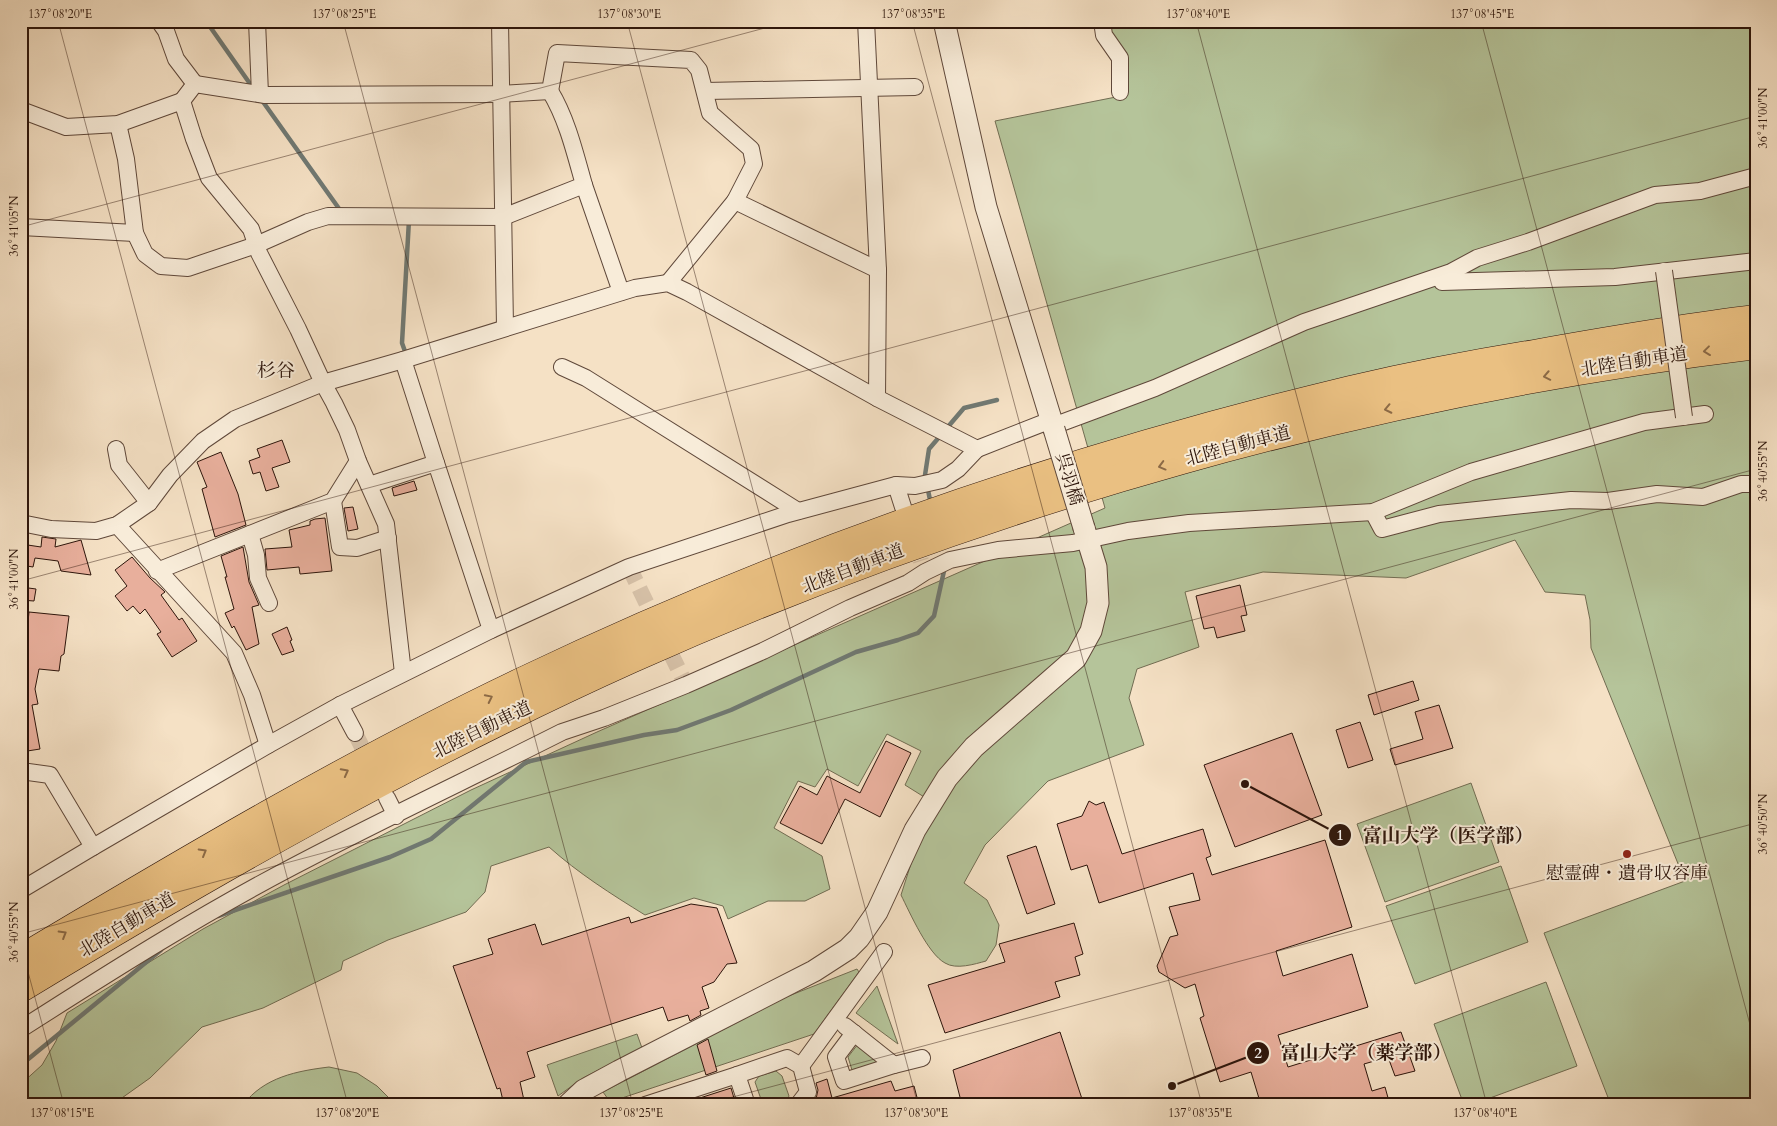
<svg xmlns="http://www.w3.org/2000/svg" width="1777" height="1126" font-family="Cardo,'Noto Serif JP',serif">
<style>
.green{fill:#b5c49a;stroke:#716c52}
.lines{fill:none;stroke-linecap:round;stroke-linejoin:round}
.stream{stroke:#707973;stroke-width:4.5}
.building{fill:#e8af9c;stroke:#2d150b}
.minor-tunnel{stroke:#d7c2a9;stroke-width:16;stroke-dasharray:16 8;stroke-linecap:butt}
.minor-casing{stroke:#5f483a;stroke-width:18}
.tertiary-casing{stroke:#5f483a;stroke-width:23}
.motorway-casing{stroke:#2d150b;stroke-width:29}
.minor{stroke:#f8ecd9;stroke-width:16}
.tertiary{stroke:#f8ecd9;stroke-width:21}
.motorway{stroke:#eac082;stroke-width:28}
.minor-bridge-casing{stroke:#5f483a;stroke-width:18;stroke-linecap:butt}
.tertiary-bridge-casing{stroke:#5f483a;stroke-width:23;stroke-linecap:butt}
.minor-bridge{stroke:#f8ecd9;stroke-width:16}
.tertiary-bridge{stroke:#f8ecd9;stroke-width:21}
.oneway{stroke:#8c6a46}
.ticks{fill:none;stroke:#2d150b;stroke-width:1;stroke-opacity:0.45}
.poi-dot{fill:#8f2418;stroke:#f8ecd9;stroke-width:2}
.labels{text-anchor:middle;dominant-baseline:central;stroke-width:4;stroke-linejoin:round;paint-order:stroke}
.street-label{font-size:18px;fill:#2d150b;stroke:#f8ecd9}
.poi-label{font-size:18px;fill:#2d150b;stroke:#f8ecd9}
.neighbourhood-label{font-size:19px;fill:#2d150b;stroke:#f8ecd9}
.leader{fill:none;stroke:#2d150b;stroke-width:2}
.callout-dot{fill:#2d150b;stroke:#f8ecd9;stroke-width:2}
.mark-label{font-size:15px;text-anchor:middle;font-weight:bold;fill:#fff}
.callout-label{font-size:19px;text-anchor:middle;font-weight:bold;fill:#2d150b;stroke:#f8ecd9;stroke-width:4;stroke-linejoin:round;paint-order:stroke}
.neatline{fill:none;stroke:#2d150b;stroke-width:2}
.ticks-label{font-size:12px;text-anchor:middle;fill:#2d150b}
</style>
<rect width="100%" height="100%" fill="#f5e1c5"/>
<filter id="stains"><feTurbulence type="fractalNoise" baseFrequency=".004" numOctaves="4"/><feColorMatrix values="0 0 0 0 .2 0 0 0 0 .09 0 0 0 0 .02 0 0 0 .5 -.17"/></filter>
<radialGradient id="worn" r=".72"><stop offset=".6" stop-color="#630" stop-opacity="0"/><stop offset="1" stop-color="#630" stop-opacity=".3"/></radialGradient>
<g class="green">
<path d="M1106 21H1756V1105H1604L1609 1100 1544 933 1685 881 1591 648 1590 620 1585 595 1545 592 1515 540 1406 578 1263 572 1185 592 1199 647 1137 669 1129 698 1144 745 1048 781 985 845 964 883 987 900 999 925 996 945 986 961C975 964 956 970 945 963 928 954 910 913 901 895L915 851 937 805 905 785 921 751 887 734 858 786 827 769 815 787 798 781 774 828 822 856 830 889 805 901H768L728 919 723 906 694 898 645 915C611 894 578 873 549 847L491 866 485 892 466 912 388 940 343 961 341 970 263 1008 202 1027 150 1078 112 1105H21V1084L42 1065 56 1041 67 1013 203 929 284 885 471 790 597 732 1105 508 995 121 1126 95Z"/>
<path d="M1471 783 1499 862 1385 902 1357 824Z"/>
<path d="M1501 866 1528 942 1415 984 1386 906Z"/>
<path d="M857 969 859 972 814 1034 616 1100 608 1099 603 1092 786 997Z"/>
<path d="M1546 982 1577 1066 1471 1105H1464L1434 1024Z"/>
<path d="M877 986 898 1044 856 1013Z"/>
<path d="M637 1034 642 1048 583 1078 558 1096 547 1065Z"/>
<path d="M858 1044 880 1062 852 1070 848 1057Z"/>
<path d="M329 1067 357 1073 377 1086 396 1105H243C264 1077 297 1071 329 1067Z"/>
<path d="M776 1071 782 1076 789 1096 786 1102 778 1105H763L755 1082 759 1076Z"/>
</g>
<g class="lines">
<g class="stream">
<path d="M206 21 253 88"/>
<path d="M261 99 340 210H343"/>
<path d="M407 357 402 343 409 220"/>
<path d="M931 505 925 475 929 449 964 408 997 400"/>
<path d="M218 916 390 857 431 839 526 762 644 735 677 730 731 710 856 652 898 640 918 633 934 616 944 571 943 567"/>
<path d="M21 1065 161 950"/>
</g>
</g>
<g class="building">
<path d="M282 440 290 462 272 468 279 487 266 491 260 472 253 474 249 461 260 457 257 449Z"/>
<path d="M221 452 238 494 246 525 215 537 202 489 207 487 197 462Z"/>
<path d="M414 481 417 490 394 496 392 488Z"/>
<path d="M353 507 358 529 348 531 344 508Z"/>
<path d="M325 518 332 571 300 574 299 567 267 570 265 549 292 547 289 530 310 525V521L315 519Z"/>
<path d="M42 537 56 539 55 547 81 540 91 575 61 571 58 561 35 558 33 567 21 565V544L41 547Z"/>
<path d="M243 547 249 582 259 605 252 607 259 644 246 650 234 626 232 628 225 613 234 609 225 577H227L221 556Z"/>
<path d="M132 557 150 578 165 592 161 595 179 620 182 618 197 641 172 657 157 634 161 632 145 609 140 614 133 606 127 611 115 596 127 586 115 570Z"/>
<path d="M1240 585 1247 615 1241 616 1245 631 1217 638 1214 627 1204 629 1196 596Z"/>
<path d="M21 587 36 589 34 601 21 600Z"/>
<path d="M29 612 69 616 64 654 61 656 59 671 39 669 35 689 38 704 32 705 40 749 21 752V640L26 641Z"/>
<path d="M287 627 292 640 290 641 294 651 282 655 272 634Z"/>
<path d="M1413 681 1419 700 1374 715 1368 695Z"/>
<path d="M1439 705 1453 748 1395 765 1390 749 1423 739 1415 712Z"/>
<path d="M1360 722 1373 760 1348 768 1336 730Z"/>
<path d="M1292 733 1322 815 1235 847 1204 765Z"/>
<path d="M886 741 911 753 880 817 845 799 822 844 780 823 800 786 817 795 827 776 860 793Z"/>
<path d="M1089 801 1096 805 1104 802 1122 854 1203 829 1211 856 1206 858 1212 875 1325 840 1352 927 1276 951 1283 976 1352 954 1368 1007 1278 1035 1288 1067 1401 1032 1415 1071 1395 1076 1388 1057 1364 1064 1372 1091 1385 1087 1390 1105H1261L1251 1072 1220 1082 1200 1018 1204 1016 1195 984 1185 988 1159 972 1157 966 1170 937 1178 935 1169 907 1200 900 1193 873 1099 903 1087 865 1071 870 1057 824 1082 816Z"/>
<path d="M1036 846 1055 904 1027 914 1007 856Z"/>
<path d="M691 904 717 908 737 963 727 964 714 982 702 987 709 1008 700 1011 701 1015 690 1021 688 1015 668 1021 663 1007 527 1052 535 1077 520 1082 525 1105H504L500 1088 497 1089 453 966 493 954 488 939 535 924 542 945 629 917 631 923Z"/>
<path d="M1074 923 1083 954 1075 957 1080 975 1055 982 1060 997 945 1033 928 985 1005 962 999 944Z"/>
<path d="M1060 1032 1084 1105H962L953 1070Z"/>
<path d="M708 1039 717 1071 706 1075 697 1045Z"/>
<path d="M827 1079 832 1098 891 1081 895 1091 914 1086 919 1105H817L816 1099 818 1090 816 1083Z"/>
<path d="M731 1088 736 1105H678Z"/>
</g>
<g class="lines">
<g class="minor-tunnel">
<path d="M913 537 921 561"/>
<path d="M629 567 686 685"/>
<path d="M355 733 372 767"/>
</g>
<defs>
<g id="minor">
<path d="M159 21 166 31 176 59 195 84"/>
<path d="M257 21 260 94"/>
<path d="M500 21 505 327"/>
<path d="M866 21 878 270 877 398"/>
<path d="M1102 21 1104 35 1120 58V92"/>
<path d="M705 91 915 87"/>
<path d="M182 101 195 84 265 95 501 94 550 91 557 53 691 60 699 70 710 113 751 149 754 164 735 201"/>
<path d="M21 110 66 127 118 124 182 101 194 139 209 178 251 229 259 253 298 329 323 383 334 403 347 430 358 461 386 524 403 673"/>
<path d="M584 185 621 292"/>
<path d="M21 227 135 233 126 159 118 124"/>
<path d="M135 233 145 254 161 266 188 268 256 245 308 222 328 216 503 217 584 185C575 153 567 119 550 91"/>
<path d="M1442 282 1615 277 1756 261"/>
<path d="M668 283 735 201 878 270"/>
<path d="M562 367 586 378 798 511"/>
<path d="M1053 426 1155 388 1304 322 1451 272 1477 258 1528 242 1655 195 1700 191 1756 176"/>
<path d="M116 449 119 465 149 503"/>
<path d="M436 463 491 630"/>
<path d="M369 485 436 463 403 360"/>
<path d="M896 485 903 507"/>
<path d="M333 501 340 547 357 548 388 538"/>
<path d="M1373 512 1382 529 1439 514 1571 500 1608 501 1657 494 1703 497 1741 484H1756"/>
<path d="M21 523 51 529 96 531 117 525 149 503 170 475 203 441 235 419 323 383 403 360 635 288 668 283 687 292 877 398 977 449 1051 420"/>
<path d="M117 525 234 653 252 695 268 745"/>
<path d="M250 534 256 555 258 578 269 603"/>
<path d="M157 571 333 501 358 461"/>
<path d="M340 705 355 733"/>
<path d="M21 771 50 775 93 847"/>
<path d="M387 798 396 816"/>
<path d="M21 890 93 847 268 745 340 705 491 630 629 567 788 514 896 485 915 486 942 480 958 469 977 449"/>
<path d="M845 1026 894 1065 922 1058"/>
<path d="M21 1029C110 972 200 915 294 866 383 819 473 777 562 732L604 718 686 685 763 651 850 608 908 583 925 572 950 560 998 550 1073 543 1128 531 1189 523 1373 512 1471 472 1644 422 1705 414"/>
<path d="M854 1033 836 1057 844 1081 894 1065"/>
<path d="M801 1066 884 952"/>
<path d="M645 1105 737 1075"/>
<path d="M747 1105 737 1075 787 1058 801 1066 808 1092 798 1105"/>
</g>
<g id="tertiary">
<path d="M944 21 986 207 1054 429"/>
<path d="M568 1105 584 1090 619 1071 814 971 848 949 859 938 877 912 915 830 947 778 974 747 1076 658 1091 631 1098 603 1096 567 1084 528"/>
</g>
<g id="motorway">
<path d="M21 959C185 861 349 764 521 682 786 555 1064 459 1350 390 1411 376 1472 364 1534 354 1607 341 1681 328 1756 319"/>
<path d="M21 988C219 868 420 754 631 659 987 500 1369 392 1756 345"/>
</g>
</defs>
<use href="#minor" class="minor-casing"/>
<use href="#tertiary" class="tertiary-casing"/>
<use href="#motorway" class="motorway-casing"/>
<use href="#minor" class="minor"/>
<use href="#tertiary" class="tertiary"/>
<use href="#motorway" class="motorway"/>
<defs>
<path id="minor-bridge" d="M1664 271 1684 417"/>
<path id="tertiary-bridge" d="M1054 429 1084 528"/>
</defs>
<use href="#minor-bridge" class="minor-bridge-casing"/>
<use href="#tertiary-bridge" class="tertiary-bridge-casing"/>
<use href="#minor-bridge" class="minor-bridge"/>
<use href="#tertiary-bridge" class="tertiary-bridge"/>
</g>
<defs><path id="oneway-chevron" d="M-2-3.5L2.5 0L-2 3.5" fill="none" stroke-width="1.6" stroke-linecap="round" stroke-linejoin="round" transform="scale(1.25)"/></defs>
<g class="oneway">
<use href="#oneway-chevron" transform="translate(1707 351) rotate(173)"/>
<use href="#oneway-chevron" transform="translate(1547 376) rotate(169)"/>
<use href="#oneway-chevron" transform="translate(1388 409) rotate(168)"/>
<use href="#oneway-chevron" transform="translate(1162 466) rotate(165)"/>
<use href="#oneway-chevron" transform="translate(489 698) rotate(-26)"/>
<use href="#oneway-chevron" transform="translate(345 772) rotate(-28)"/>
<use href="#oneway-chevron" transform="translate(203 852) rotate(-30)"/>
<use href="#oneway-chevron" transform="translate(63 934) rotate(-31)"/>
</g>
<path class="ticks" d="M58 21 348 1105M343 21 633 1105M627 21 918 1105M912 21 1202 1105M1196 21 1487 1105M1481 21 1756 1047M21 227 791 21M21 581 1756 116M21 934 1756 469M21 946 64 1105M703 1105 1756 823"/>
<circle class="poi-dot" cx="1627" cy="854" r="5"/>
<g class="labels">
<g class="street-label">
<text transform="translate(1634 362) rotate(-9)">北陸自動車道</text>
<text transform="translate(1238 446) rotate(-15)">北陸自動車道</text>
<text transform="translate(1069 479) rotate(73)">呉羽橋</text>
<text transform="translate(853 569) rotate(-21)">北陸自動車道</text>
<text transform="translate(482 730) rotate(-26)">北陸自動車道</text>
<text transform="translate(127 925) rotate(-31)">北陸自動車道</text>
</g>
<g class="poi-label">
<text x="1627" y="873">慰霊碑・遺骨収容庫</text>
</g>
<g class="neighbourhood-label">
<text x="276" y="371">杉谷</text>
</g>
</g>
<path class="leader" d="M1245 784L1340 835M1172 1086L1258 1053"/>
<g class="callout-dot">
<circle cx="1245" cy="784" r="5"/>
<circle cx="1172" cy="1086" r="5"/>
<circle cx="1340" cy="835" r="12"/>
<circle cx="1258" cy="1053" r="12"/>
</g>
<g class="mark-label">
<text x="1340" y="840">1</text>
<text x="1258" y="1058">2</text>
</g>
<g class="callout-label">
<text x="1448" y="842">富山大学（医学部）</text>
<text x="1366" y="1059">富山大学（薬学部）</text>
</g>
<rect width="1777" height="1126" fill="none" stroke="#f5e1c5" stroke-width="55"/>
<rect x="28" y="28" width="1722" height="1070" class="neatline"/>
<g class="ticks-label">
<text x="60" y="18">137°08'20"E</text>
<text x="344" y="18">137°08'25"E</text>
<text x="629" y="18">137°08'30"E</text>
<text x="913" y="18">137°08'35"E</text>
<text x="1198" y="18">137°08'40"E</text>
<text x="1482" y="18">137°08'45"E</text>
<text transform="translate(1763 118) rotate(-90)" y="4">36°41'00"N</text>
<text transform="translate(14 226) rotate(-90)" y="4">36°41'05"N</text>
<text transform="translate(1763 471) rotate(-90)" y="4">36°40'55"N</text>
<text transform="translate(14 579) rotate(-90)" y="4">36°41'00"N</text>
<text transform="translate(1763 824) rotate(-90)" y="4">36°40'50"N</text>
<text transform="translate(14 932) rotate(-90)" y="4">36°40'55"N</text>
<text x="62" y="1117">137°08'15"E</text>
<text x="347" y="1117">137°08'20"E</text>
<text x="631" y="1117">137°08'25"E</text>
<text x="916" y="1117">137°08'30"E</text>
<text x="1200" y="1117">137°08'35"E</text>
<text x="1485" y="1117">137°08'40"E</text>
</g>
<rect width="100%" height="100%" filter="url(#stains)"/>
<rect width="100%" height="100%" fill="url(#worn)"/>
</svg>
